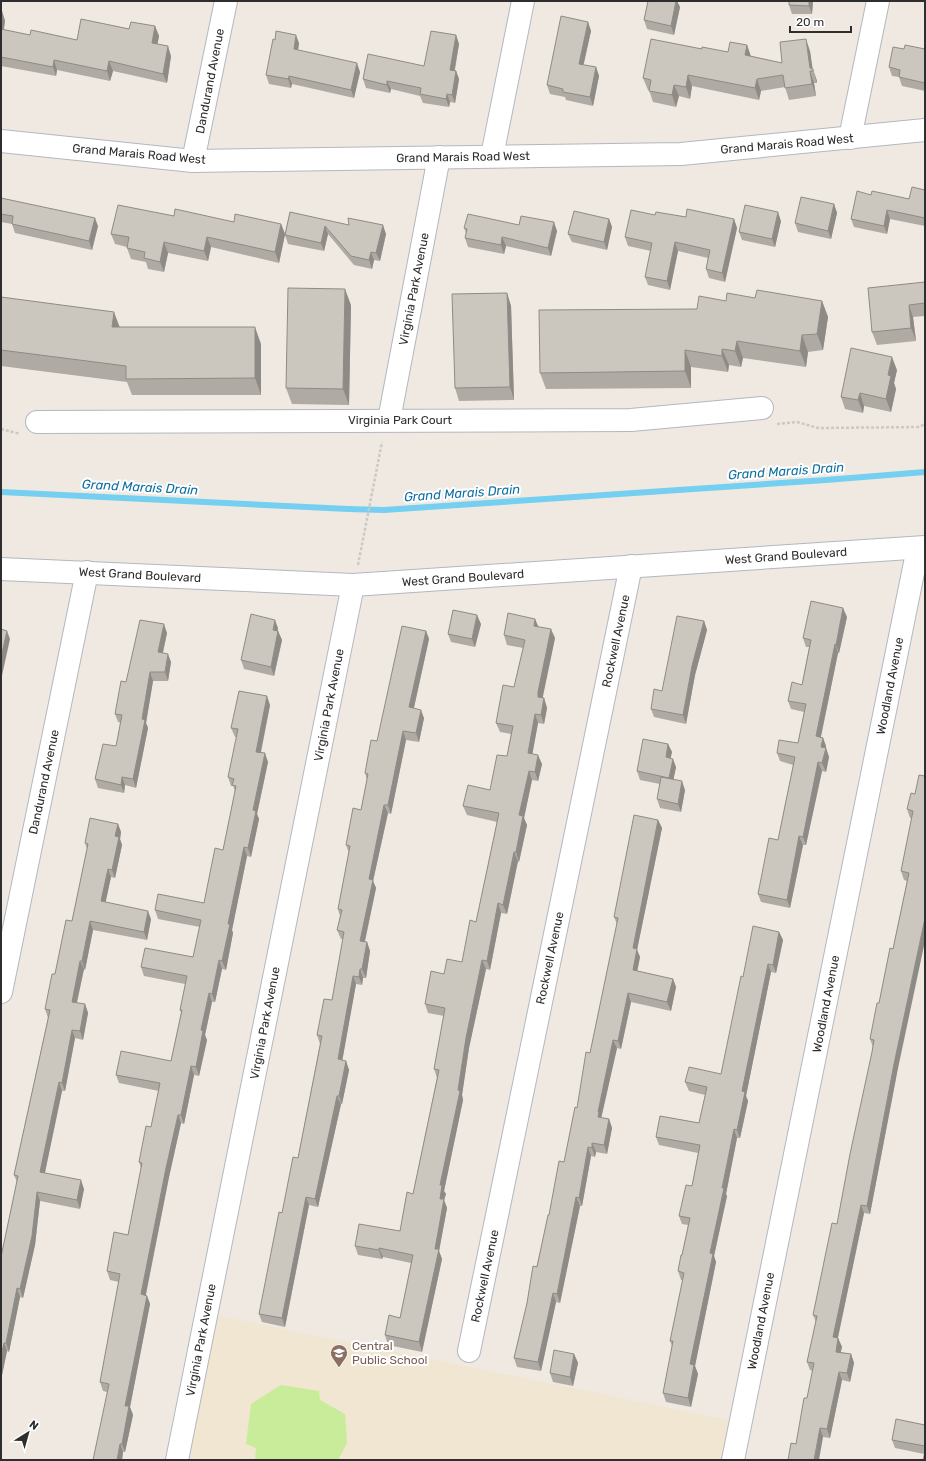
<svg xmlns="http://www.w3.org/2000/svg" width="926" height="1461" font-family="Rubik,sans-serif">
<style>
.education{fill:#f0e6d1}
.pitch{fill:#c9ec9a}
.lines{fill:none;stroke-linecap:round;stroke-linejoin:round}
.stream{stroke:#75cff0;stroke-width:6}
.minor-casing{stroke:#b4b7c1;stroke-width:24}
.path{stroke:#c9c9c9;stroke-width:2.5;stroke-dasharray:3 2;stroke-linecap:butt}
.minor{stroke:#fff;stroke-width:22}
.wall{fill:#afaba4}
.shaded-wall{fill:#8e8b86}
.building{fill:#cbc7bf;stroke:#8e8b86}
.labels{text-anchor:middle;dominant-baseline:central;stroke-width:4;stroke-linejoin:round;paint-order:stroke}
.street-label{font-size:12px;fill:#2e2e2e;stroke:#fff}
.education-label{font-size:12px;fill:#785e54;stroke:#fff;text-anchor:start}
.water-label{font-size:13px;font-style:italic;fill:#0d6fa3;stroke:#fff}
</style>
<rect width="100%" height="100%" fill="#efe9e1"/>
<path class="education" d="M215 1315 734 1421 726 1460H186Z"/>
<path class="pitch" d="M281 1385 319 1391 320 1400 345 1414 347 1443 338 1460H255L256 1448 246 1444 251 1404Z"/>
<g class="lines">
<path class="stream" d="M1 492 348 509 384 510 826 480 925 472"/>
<defs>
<g id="minor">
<path d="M850 138 878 1"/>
<path d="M1 141 193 161 681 154 925 130"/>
<path d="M492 156 523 1"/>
<path d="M193 161 226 1"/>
<path d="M389 420 439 157"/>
<path d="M37 422 631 420 762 408"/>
<path d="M1 569 353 585 925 547"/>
<path d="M1 992 87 572"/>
<path d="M469 1351 631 566"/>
<path d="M177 1460 353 585"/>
<path d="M733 1460 918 548"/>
</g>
</defs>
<use href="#minor" class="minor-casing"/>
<g class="path">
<path d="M777 424 797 422 818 428 919 427 925 424"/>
<path d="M1 429 20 434"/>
<path d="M358 565 382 442"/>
</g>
<use href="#minor" class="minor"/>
</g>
<g class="wall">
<path d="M648 1H677L680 7 674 35 647 29 644 20Z"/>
<path d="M813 1 812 14H792L789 5Z"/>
<path d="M1 11H2L5 21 4 30 30 35 77 40 129 29 155 26 159 36 157 44 171 56 167 83 113 71 110 81 57 70 56 76 1 66Z"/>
<path d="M588 22 591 31 583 65 596 67 599 76 593 106 566 100 565 97 550 94 547 85Z"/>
<path d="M456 35 459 44 455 70 456 71 459 79 455 103 450 102 449 107 423 103 420 96 391 89 390 93 366 88 363 79 424 66Z"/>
<path d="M299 43 298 50 360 72 354 98 292 84 291 88 269 84 266 75Z"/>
<path d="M747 45 751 56 782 63 810 51 812 69 817 81V83H814L816 96 789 100 785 87 761 91 759 100 692 86 690 99 679 96 676 107 653 102 649 90H648L643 78 702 49 728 52Z"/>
<path d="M904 49H925V91L902 86 899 77 892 76 889 67Z"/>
<path d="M925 190V226L890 219 887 234 854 227 851 219 871 195 909 199Z"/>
<path d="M1 198 98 226 92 250 15 233 12 224 1 222Z"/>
<path d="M834 204 837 213 831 239 798 232 795 223Z"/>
<path d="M290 212 386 234 380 261 374 260 372 269 354 265 328 234 324 251 288 244 285 235 279 263 211 247 208 261 168 253 164 272 148 269 146 262 131 259 127 248V247L115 244 111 234 174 216 234 222 281 224 285 234Z"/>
<path d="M655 215 686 217 734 219 737 228 725 282 709 278 706 269 708 258 678 251 670 290 648 285 645 277 651 251 628 246 625 237Z"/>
<path d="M609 219 612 227 607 250 572 242 568 234Z"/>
<path d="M781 221 775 247 742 240 739 232Z"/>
<path d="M519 225 557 231 551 256 506 246 504 254 468 247 465 238 466 233 464 228Z"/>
<path d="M925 282V316L913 317 916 341 877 345 872 332Z"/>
<path d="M507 293 511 306 514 400 459 401 455 388Z"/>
<path d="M1 297 120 327 261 344V395H132L127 382 1 366Z"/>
<path d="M755 298 822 301 828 317 823 350 808 352 806 367 743 358 741 367 729 365 728 372 691 367V388L546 389 540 373 697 309 726 301Z"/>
<path d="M351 305 349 405 292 404 286 388Z"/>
<path d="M897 370 894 383 896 389 891 412 864 406 863 413 845 409 841 397Z"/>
<path d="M847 617 839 653H838L821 737 823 738 826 746V748L829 757 826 772 822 771 806 845H803L790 908 761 902 758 894 778 840 793 765 780 761 777 753 798 743 804 712 791 709 788 701 802 685 809 647H806L803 638Z"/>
<path d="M535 619 538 627 555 638 542 698H544L547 708 544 724 538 723 532 754 542 764 538 781 532 780 524 818 527 825 519 862 518 861 507 914 501 913 490 970 486 969 469 1048 462 1095 463 1100 444 1191 446 1194 444 1200 447 1208 439 1251 442 1259 422 1352 388 1345 385 1335 400 1318 411 1263 383 1257 382 1259 358 1255 355 1246 400 1231 413 1194 437 1078 434 1069 444 1016 428 1013 425 1004 444 974 462 962 476 922 497 822 467 815 463 806 490 790 507 756 511 734 500 732 496 723 514 687 523 648 507 645 504 635Z"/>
<path d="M704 621 707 630 695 675 686 724 654 717 651 709Z"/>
<path d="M481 624 475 647 451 642 448 634Z"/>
<path d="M278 628V631L282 640 274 676 244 669 241 660Z"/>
<path d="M426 631 429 639 414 708 424 718 419 742 406 740 391 814 388 813 373 881 376 888 365 942H367L370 951 366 978H363L362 985 356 984 342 1060 346 1061 349 1070 342 1104H341L318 1207 309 1205 285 1327 262 1322 259 1314 282 1213 298 1158 320 1044 317 1035 332 1000 343 939H341L337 930 340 916 338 909 349 853 346 845 361 810 367 780 365 773 377 741Z"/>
<path d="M167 633 163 653 171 662 168 681H153L146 723 148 728 136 788 125 785 124 793 98 788 95 779 116 746 121 723 118 722 115 714 126 682Z"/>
<path d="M270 705 261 753 268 762 257 814 259 819 251 857 247 856 232 930 233 933 226 970 222 969 215 1002H212L205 1035 207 1040 199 1076 194 1075 184 1124 181 1123 169 1177 146 1295 147 1296 150 1304 130 1407 133 1415 125 1452H123L122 1460 107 1392 103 1391 100 1382 119 1282 110 1280 107 1271 128 1235 141 1168 139 1162 151 1127 159 1091 119 1083 116 1075 171 1061 181 1013 180 1010 185 984 144 976 141 967 193 957 200 927 158 919 155 910 204 903 223 850 235 791 233 786H231L228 777 237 737H235L231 728Z"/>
<path d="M668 744 672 752 670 758 676 767 673 780 685 790 681 812 660 808 657 799 660 784 640 780 637 771Z"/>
<path d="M915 794 897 1073 870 1214 864 1213 838 1338 842 1347 840 1352 851 1354 854 1363 850 1382 842 1380 830 1438 823 1437 796 1444 807 1398 813 1371 810 1370 807 1362 816 1322 813 1315 837 1224 872 1052 873 1047 870 1039 893 949 907 881 904 880 901 871 912 818H910L907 809Z"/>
<path d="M658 820 662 828 637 950 640 957 637 971 673 979 676 987 671 1011 631 1002 621 1049 617 1048 601 1118 609 1119 612 1128 607 1154 596 1152 595 1157 591 1156 582 1206H580L560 1303 556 1302 541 1371 517 1367 514 1358 549 1215 564 1162 590 1053 617 924 614 917Z"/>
<path d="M118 824 121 832 120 839 122 845 115 878 111 877 105 902 151 919 147 940 93 930 85 970 84 969 77 1003 85 1004 88 1013 83 1040 75 1038 65 1091H62L45 1173 84 1189 80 1209 40 1201 35 1245 23 1298 20 1297 9 1352 7 1351 1 1380V1257L17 1182 14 1175 48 1018 45 1009 55 974 72 921 87 849 85 843Z"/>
<path d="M779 932 783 940 776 973 771 972 746 1096 748 1101 740 1138H737L726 1194 727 1196 714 1256 716 1262 695 1366 698 1374 691 1407 666 1402 663 1393 672 1346 670 1341 683 1280H681L678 1271 682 1255 688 1225 682 1224 679 1216 692 1186 698 1153 659 1145 656 1137 699 1123 705 1095 689 1091 685 1082 721 1074 743 977Z"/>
<path d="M574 1354 578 1363 573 1386 553 1382 550 1373Z"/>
<path d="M925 1425V1460L924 1454 895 1448 892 1440Z"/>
</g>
<g class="shaded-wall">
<path d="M676 1H677L680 7 674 35 671 26Z"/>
<path d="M809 1H813L812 14 809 6Z"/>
<path d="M2 11 5 21 2 39 1 37V15Z"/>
<path d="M588 22 591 31 582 72 579 64Z"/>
<path d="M155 26 159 36 156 53 152 43Z"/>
<path d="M296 35 299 43 297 58 294 49Z"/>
<path d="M456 35 459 44 453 78 450 70Z"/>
<path d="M806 39 810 51 813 71V69L817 81V83L813 71 810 68Z"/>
<path d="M747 45 751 57 745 55Z"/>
<path d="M168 46 171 56 167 83 163 74Z"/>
<path d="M54 60 57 70 56 76 53 67Z"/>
<path d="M109 61 113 71 110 81 107 71Z"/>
<path d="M357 63 360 72 354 98 351 90Z"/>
<path d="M596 67 599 76 593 106 590 97Z"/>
<path d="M456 71 459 79 455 103 452 95Z"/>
<path d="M810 71 814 83 816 96 812 84Z"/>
<path d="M688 75 692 86 690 99 686 87Z"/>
<path d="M289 76 292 84 291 88 288 79Z"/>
<path d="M757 79 761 91 759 100 755 88Z"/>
<path d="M387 81 391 89 390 93 387 85Z"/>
<path d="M674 85 679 96 676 107 672 95Z"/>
<path d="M447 94 450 102 449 107 446 99Z"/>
<path d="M834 204 837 213 831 239 828 231Z"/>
<path d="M887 210 890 219 887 234 884 226Z"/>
<path d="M778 212 781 221 775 247 772 239Z"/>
<path d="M95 218 98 226 92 250 89 241Z"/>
<path d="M609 219 612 227 607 250 604 242Z"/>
<path d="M734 219 737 228 725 282 722 273Z"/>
<path d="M554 222 557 231 551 256 548 248Z"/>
<path d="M281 224 285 234 279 263 275 252Z"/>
<path d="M383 225 386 234 380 261 376 253Z"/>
<path d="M325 226 328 234 324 251 321 243Z"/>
<path d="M207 237 211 247 208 261 204 251Z"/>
<path d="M502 237 506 246 504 254 501 245Z"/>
<path d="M164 242 168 253 164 272 160 262Z"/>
<path d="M675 242 678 251 670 290 667 281Z"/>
<path d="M371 252 374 260 372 269 369 260Z"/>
<path d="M345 289 351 305 349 405 343 389Z"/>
<path d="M507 293 511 306 514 400 510 387Z"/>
<path d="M822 301 828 317 823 350 817 334Z"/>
<path d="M909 305 913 317 916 341 911 328Z"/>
<path d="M114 312 120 328 112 327Z"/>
<path d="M255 327 261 344V395L255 378Z"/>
<path d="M802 335 808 352 806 367 800 351Z"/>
<path d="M737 341 743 358 741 367 735 351Z"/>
<path d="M722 349 729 365 728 372 722 356Z"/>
<path d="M685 350 691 367V388L685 371Z"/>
<path d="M892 357 897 370 894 383 896 389 891 412 886 399 888 375Z"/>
<path d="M860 393 864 406 863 413 858 400Z"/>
<path d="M843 608 847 617 839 653 836 645Z"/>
<path d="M477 615 481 624 475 647 472 639Z"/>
<path d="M535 619 539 628 534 626Z"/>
<path d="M275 620 278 628 276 638 273 630Z"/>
<path d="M704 621 707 630 695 675 686 724 683 715 692 666Z"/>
<path d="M164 624 167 633 161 660 158 652Z"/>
<path d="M551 629 555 638 542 701 538 697V692Z"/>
<path d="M7 631 10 639 1 680V657Z"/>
<path d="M278 631 282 640 274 676 271 667Z"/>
<path d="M426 631 429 639 412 716 409 707Z"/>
<path d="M835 644 838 653 819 745 816 736Z"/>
<path d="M168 654 171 662 168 681 165 672Z"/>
<path d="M150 672 153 681 146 723 148 728 136 788 133 779 142 719Z"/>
<path d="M267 696 270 705 259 760 256 752Z"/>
<path d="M544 698 547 708 544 724 541 715Z"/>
<path d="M421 710 424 718 419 742 416 733Z"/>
<path d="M535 714 538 723 531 762 528 753Z"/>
<path d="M403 731 406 740 391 814 388 805Z"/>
<path d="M823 738 826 746V748L829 757 826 772 822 763 821 747Z"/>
<path d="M668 744 672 752 669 766 666 757Z"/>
<path d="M265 753 268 762 257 814 259 819 251 857 248 848 253 810Z"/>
<path d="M538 755 542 764 538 781 535 772Z"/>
<path d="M673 759 676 767 672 787 669 778Z"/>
<path d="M818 762 822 771 806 845 803 837Z"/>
<path d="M529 771 532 780 524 818 527 825 519 862 516 852 519 815Z"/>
<path d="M122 777 125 785 124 793 121 785Z"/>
<path d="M682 781 685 790 681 812 678 804Z"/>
<path d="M384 805 388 813 373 881 376 888 363 949 360 941 369 879Z"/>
<path d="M658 820 662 828 637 950 640 957 636 978 633 970V948Z"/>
<path d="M118 824 121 832 120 839 122 845 115 878 112 870 115 836Z"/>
<path d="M799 836 803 845 790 908 787 900Z"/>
<path d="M244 847 247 856 232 930 233 933 226 970 222 961 228 924Z"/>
<path d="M514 852 518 861 507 914 503 905Z"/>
<path d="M108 869 111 877 104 910 101 901Z"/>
<path d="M498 903 501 913 490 970 487 961Z"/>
<path d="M148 911 151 919 147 940 144 932Z"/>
<path d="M925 918V941L897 1073 870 1214 867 1206 894 1064Z"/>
<path d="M90 921 93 930 85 970 82 961Z"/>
<path d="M779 932 783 940 776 973 773 965Z"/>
<path d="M367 942 370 951 366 978 362 969Z"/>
<path d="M219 960 222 969 215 1002 212 994Z"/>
<path d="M482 960 486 969 469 1048 462 1095 463 1100 444 1191 446 1194 444 1200 447 1208 439 1251 442 1259 422 1352 419 1342 435 1249 440 1199V1185L458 1090 466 1038Z"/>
<path d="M80 961 84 969 75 1010 72 1002Z"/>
<path d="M768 964 771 972 746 1096 748 1101 740 1138 737 1130 742 1091Z"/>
<path d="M360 969 363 978 362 985 359 977Z"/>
<path d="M353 976 356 984 341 1068 338 1059Z"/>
<path d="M673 979 676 987 671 1011 667 1002Z"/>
<path d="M209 993 212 1002 205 1035 207 1040 199 1076 196 1067 201 1030Z"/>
<path d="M628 993 631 1002 621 1049 618 1041Z"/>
<path d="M85 1004 88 1013 83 1040 80 1031Z"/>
<path d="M72 1030 75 1038 65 1091 62 1083Z"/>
<path d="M613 1040 617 1048 601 1119 598 1117V1112Z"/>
<path d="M346 1061 349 1070 342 1104 339 1096Z"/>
<path d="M191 1066 194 1075 184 1124 181 1115Z"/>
<path d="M59 1082 62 1091 43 1181 40 1172Z"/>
<path d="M337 1096 341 1104 318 1207 315 1199Z"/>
<path d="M178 1115 181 1123 169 1177 144 1303 141 1294 166 1168Z"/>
<path d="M609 1119 612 1128 607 1154 604 1145Z"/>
<path d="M734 1129 737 1138 726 1194 727 1196 714 1256 716 1262 695 1366 698 1374 691 1407 688 1398 690 1364 710 1253Z"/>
<path d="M592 1143 596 1152 595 1157 592 1148Z"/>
<path d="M588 1147 591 1156 582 1206 579 1198Z"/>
<path d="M81 1180 84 1189 80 1209 77 1200Z"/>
<path d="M37 1192 40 1201 35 1245 23 1298 20 1289Z"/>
<path d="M306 1197 309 1205 285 1327 282 1318Z"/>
<path d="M576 1197 580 1206 560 1303 557 1294Z"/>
<path d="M861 1205 864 1213 836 1346 833 1337Z"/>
<path d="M379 1248 383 1257 382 1259 379 1250Z"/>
<path d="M17 1288 20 1297 9 1352 6 1343Z"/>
<path d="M553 1293 556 1302 541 1371 538 1362Z"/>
<path d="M147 1296 150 1304 130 1407 133 1415 125 1452 122 1444 125 1406Z"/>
<path d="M838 1338 842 1347 839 1360 836 1352Z"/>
<path d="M4 1343 7 1351 1 1380V1356Z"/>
<path d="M574 1354 578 1363 573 1386 570 1377Z"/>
<path d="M851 1354 854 1363 850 1382 847 1373Z"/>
<path d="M839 1372 842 1380 830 1438 827 1429Z"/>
<path d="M820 1428 823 1437 819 1460H814Z"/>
<path d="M120 1444 123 1452 122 1460H117Z"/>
</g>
<g class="building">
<path d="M648 1H676L671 26 644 20Z"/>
<path d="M789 1H809V6L789 5Z"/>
<path d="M561 16 588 22 579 64 596 67 590 97 563 92V89L547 85Z"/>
<path d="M81 19 129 29 131 22 155 26 152 43 168 46 163 74 109 61 107 71 54 60 53 67 1 57V29L30 35 31 30 77 40Z"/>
<path d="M276 31 296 35 294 49 357 63 351 90 289 76 288 79 266 75 273 39 275 40Z"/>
<path d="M431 31 456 35 450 70 456 71 452 95 447 94 446 99 420 94 421 88 387 81V85L363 79 368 54 424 66Z"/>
<path d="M651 39 702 49V47L728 52 730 42 747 45 745 55 782 63 780 42 806 39 810 68 813 69V71H810L812 84 785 88 783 75 757 79 755 88 688 75 686 87 674 85 672 95 649 91 651 80 643 78Z"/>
<path d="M905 45 925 49V83L899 77 900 70 889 67 893 47 904 49Z"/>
<path d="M912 187 925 190V218L887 210 884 226 851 219 857 191 871 195 872 191 909 199Z"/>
<path d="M801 197 834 204 828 231 795 223Z"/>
<path d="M1 198 95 218 89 241 12 224 13 216 1 214Z"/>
<path d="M118 205 174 216 175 209 234 222 235 214 281 224 275 252 207 237 204 251 164 242 160 262 144 258 145 252 127 248 129 237 111 234Z"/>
<path d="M745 205 778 212 772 239 739 232Z"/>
<path d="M687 209 734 219 722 273 706 269 710 250 675 242 667 281 645 277 652 243 625 237 631 210 655 215 656 212 686 217Z"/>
<path d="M574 211 609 219 604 242 568 234Z"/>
<path d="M290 212 349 225 348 218 383 225 376 253 371 252 369 260 351 256 325 226 321 243 285 235Z"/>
<path d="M468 214 519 225 521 216 554 222 548 248 502 237 501 245 465 238 467 229 464 228Z"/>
<path d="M925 282V303L909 305 911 328 872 332 868 288Z"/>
<path d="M288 288 345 289 343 389 286 388Z"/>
<path d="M757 290 822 301 817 334 802 335 800 351 737 341 735 351 722 349V356L685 350V371L540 373 539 310 697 309 699 296 726 301 727 293 755 298Z"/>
<path d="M507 293 510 387 455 388 452 294Z"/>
<path d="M1 297 114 312 112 327H255V378L126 379V366L1 350Z"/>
<path d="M851 348 892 357 888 375 891 376 886 399 860 393 858 400 841 397Z"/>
<path d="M811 601 843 608 836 645 835 644 816 736 823 738 821 747 826 748 822 763 818 762 803 837 799 836 787 900 758 894 769 838 778 840 795 757 777 753 779 740 798 743 806 704 788 701 792 682 802 685 811 640 803 638Z"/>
<path d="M453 610 477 615 472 639 448 634Z"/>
<path d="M508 613 535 619 534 626 551 629 538 692V697L544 698 541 715 535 714 528 753 538 755 535 772 529 771 519 815 523 816 516 852H514L503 905 498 903 487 961 482 960 466 1038 458 1090 460 1091 440 1185H442L440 1199H444L435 1249H439L419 1342 385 1335 389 1315 400 1318 413 1255 379 1248V1250L355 1246 359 1224 400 1231 407 1192 413 1194 439 1070 434 1069 445 1008 425 1004 431 971 444 974 447 959 462 962 470 920 476 922 499 813 463 806 468 785 490 790 497 755 507 756 513 726 496 723 503 685 514 687 525 640 504 635Z"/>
<path d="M251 614 275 620 273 630 278 631 271 667 241 660Z"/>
<path d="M677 616 704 621 692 666 683 715 651 709 654 689 662 691Z"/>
<path d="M140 620 164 624 158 652 168 654 165 672H150L142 719 145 720 133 779 122 777 121 785 95 779 103 744 116 746 122 715 115 714 121 681 126 682Z"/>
<path d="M402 626 426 631 409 707 421 710 416 733 403 731 388 805H384L369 879 373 880 360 941 367 942 362 969H360L359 977 353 976 338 1059 346 1061 339 1096H337L315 1199 306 1197 282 1318 259 1314 279 1212 282 1213 293 1157 298 1158 322 1036 317 1035 324 999 332 1000 344 932 337 930 342 910 338 909 350 846 346 845 353 808 361 810 368 774 365 773 371 740 377 741Z"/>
<path d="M1 629 7 631 1 657Z"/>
<path d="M239 691 267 696 256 752 265 753 253 810 256 811 248 848 244 847 228 924H230L222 961 219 960 212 994 209 993 201 1030 203 1031 196 1067 191 1066 181 1115H178L166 1168 141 1294 147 1296 125 1406H129L122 1444H120L117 1460H93L109 1384 100 1382 120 1274 107 1271 114 1232 128 1235 142 1163 139 1162 146 1126 151 1127 160 1083 116 1075 121 1051 171 1061 182 1010H180L187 976 141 967 145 948 193 957 201 920 155 910 158 894 204 903 215 848 223 850 236 786 232 785 234 779 228 777 238 729 231 728Z"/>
<path d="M643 739 668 744 666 757 673 759 669 778 637 771Z"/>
<path d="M919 775 925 776V918L894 1064 867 1206 861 1205 833 1337 838 1338 836 1352 851 1354 847 1373 839 1372 827 1429 820 1428 814 1460H788L791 1443 796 1444 804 1398H807L814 1363 807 1362 817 1316 813 1315 832 1223 837 1224 850 1154 872 1052 874 1040 870 1039 877 1003H879L890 948 893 949 909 873 901 871 913 811 907 809 911 793 915 794Z"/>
<path d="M661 777 682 781 678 804 657 799Z"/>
<path d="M634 815 658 820 633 948 637 949 633 970 673 979 667 1002 628 993 618 1041 613 1040 598 1112H599L598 1117 609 1119 604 1145 592 1143V1148L588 1147 579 1198 576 1197 557 1294 553 1293 538 1362 514 1358 527 1303 533 1266 537 1267 548 1215H549L559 1161 564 1162 575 1107 577 1108 586 1052 590 1053 618 918 614 917Z"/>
<path d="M90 818 118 824 115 836 119 837 112 870 108 869 101 901 148 911 144 932 90 921 82 961H80L72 1002 85 1004 80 1031 72 1030 62 1083 59 1082 40 1172 81 1180 77 1200 37 1192 32 1236 20 1289 17 1288 6 1343H4L1 1356V1257L18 1176 14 1175 50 1010 45 1009 52 974H55L66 920 72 921 88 844 85 843Z"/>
<path d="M753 926 779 932 773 965 768 964 742 1091 745 1092 737 1130 734 1129 722 1188H724L710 1253 713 1254 690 1364 694 1365 688 1398 663 1393 673 1341H670L684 1273 678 1271 681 1255H682L690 1218 679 1216 686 1185 692 1186 700 1145 656 1137 660 1116 699 1123 707 1087 685 1082 689 1067 721 1074 741 976 743 977Z"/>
<path d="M554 1350 574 1354 570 1377 550 1373Z"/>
<path d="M896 1419 925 1425V1446L892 1440Z"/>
<path d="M925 1452V1460H923Z"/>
</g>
<defs>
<symbol id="school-pin" viewBox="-11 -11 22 30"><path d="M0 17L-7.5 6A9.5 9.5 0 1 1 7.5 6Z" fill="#8d6e63" stroke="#fff"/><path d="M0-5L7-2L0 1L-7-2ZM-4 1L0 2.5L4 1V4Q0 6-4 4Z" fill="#fff"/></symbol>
</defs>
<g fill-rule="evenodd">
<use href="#school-pin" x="329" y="1343" width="20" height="27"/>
</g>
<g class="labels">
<g class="street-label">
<text transform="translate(210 81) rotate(-79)">Dandurand Avenue</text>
<text transform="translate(787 144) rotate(-5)">Grand Marais Road West</text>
<text transform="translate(139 154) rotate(5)">Grand Marais Road West</text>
<text transform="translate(463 157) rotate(-1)">Grand Marais Road West</text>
<text transform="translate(414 289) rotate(-79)">Virginia Park Avenue</text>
<text x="400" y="420">Virginia Park Court</text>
<text transform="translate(786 556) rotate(-4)">West Grand Boulevard</text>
<text transform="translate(140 575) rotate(3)">West Grand Boulevard</text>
<text transform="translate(463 578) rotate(-4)">West Grand Boulevard</text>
<text transform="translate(616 641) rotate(-78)">Rockwell Avenue</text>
<text transform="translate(890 686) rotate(-79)">Woodland Avenue</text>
<text transform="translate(329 705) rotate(-79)">Virginia Park Avenue</text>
<text transform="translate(44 782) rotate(-78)">Dandurand Avenue</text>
<text transform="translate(550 958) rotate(-78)">Rockwell Avenue</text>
<text transform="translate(826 1004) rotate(-79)">Woodland Avenue</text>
<text transform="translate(265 1023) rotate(-79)">Virginia Park Avenue</text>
<text transform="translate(485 1276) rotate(-78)">Rockwell Avenue</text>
<text transform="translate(761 1321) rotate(-79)">Woodland Avenue</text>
<text transform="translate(201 1340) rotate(-79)">Virginia Park Avenue</text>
</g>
<g class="education-label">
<text x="352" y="1346">Central<tspan x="352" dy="14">Public School</tspan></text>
</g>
<g class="water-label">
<text transform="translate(786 471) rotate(-4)">Grand Marais Drain</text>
<text transform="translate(140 487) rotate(3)">Grand Marais Drain</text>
<text transform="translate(462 493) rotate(-4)">Grand Marais Drain</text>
</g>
</g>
<rect width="926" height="1461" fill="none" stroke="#2e2e2e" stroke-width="4"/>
<g transform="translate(28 1433) rotate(37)" stroke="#ffffff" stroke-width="3" paint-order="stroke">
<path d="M0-3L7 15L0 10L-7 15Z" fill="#2e2e2e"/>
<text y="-6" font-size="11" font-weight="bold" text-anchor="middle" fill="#2e2e2e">N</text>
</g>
<path d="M790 26v6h61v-6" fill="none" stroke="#2e2e2e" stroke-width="2"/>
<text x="796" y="26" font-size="12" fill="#2e2e2e" stroke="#ffffff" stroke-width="3" paint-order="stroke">20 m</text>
</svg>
